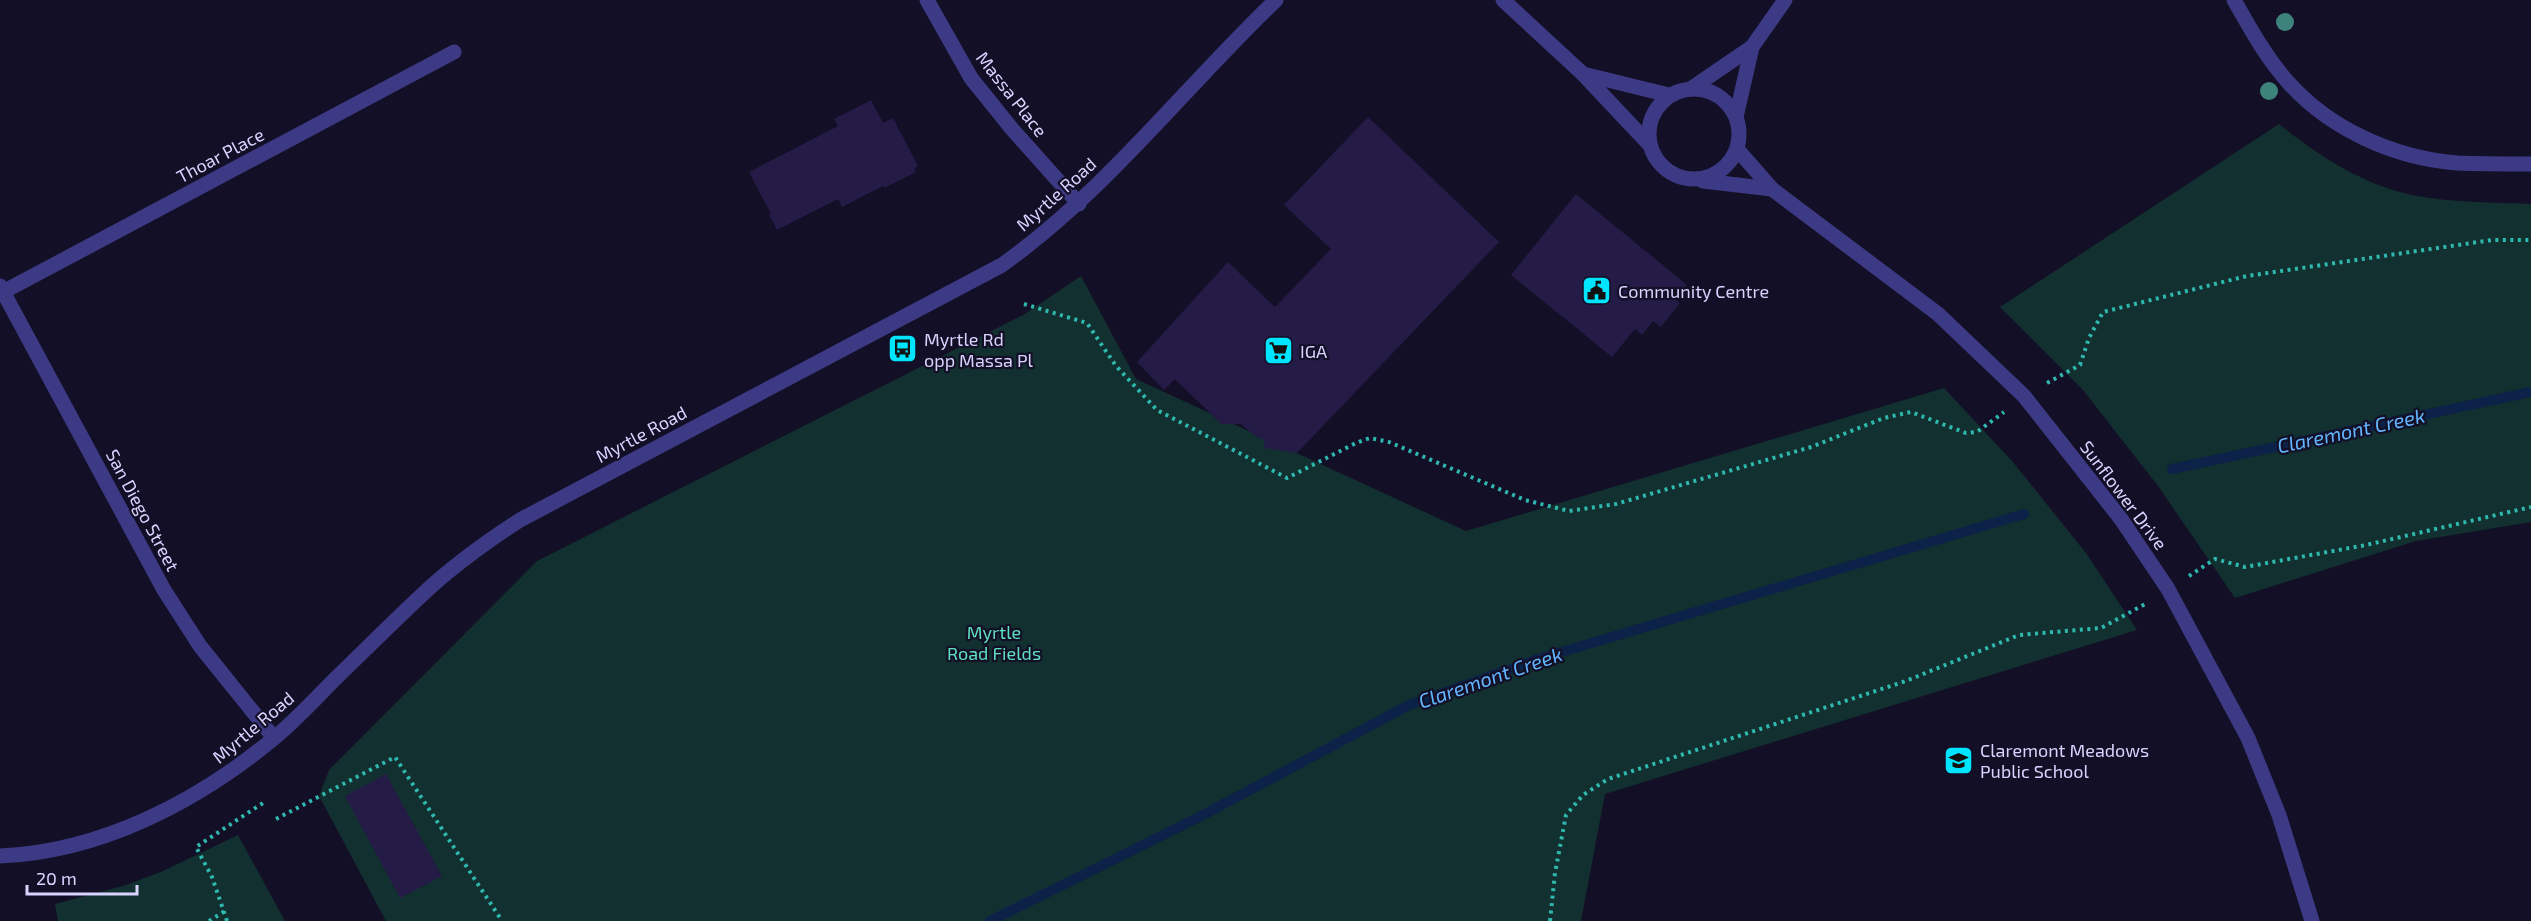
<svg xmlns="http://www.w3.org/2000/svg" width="2531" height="921" font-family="'Exo 2',sans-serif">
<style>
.green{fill:#12302f}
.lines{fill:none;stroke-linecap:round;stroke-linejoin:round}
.stream{stroke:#0c2248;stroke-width:10}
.building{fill:#241b47}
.path{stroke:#2fb8b0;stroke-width:4;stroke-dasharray:3 4.5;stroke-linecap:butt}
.minor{stroke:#3d3a85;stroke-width:15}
.tree{fill:#3d827b}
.labels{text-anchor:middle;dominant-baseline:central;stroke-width:4.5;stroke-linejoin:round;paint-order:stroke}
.street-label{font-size:18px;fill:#d9d4ff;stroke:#130f26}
.poi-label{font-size:18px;fill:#d9d4ff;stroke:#130f26;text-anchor:start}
.park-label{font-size:18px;fill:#5fe0c0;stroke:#130f26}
.water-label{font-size:20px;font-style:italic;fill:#62b6ff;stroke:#130f26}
</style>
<rect width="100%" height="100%" fill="#130f26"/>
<g class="green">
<path d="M2279 124C2318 155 2361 184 2412 195 2451 203 2491 202 2531 204V522L2416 541 2235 598 2158 486 2083 390 2000 307Z"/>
<path d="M1081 276 1136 379 1466 531 1944 388 2012 461 2086 553 2137 630 1605 794 1581 921H386L319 796 329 770 537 561 1023 315Z"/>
<path d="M238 835 285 921H58L55 904 126 885 163 871Z"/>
</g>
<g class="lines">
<g class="stream">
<path d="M2172 469 2531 392"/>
<path d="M990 921 1203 815 1409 705 1538 659 2024 514"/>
</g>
</g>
<g class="building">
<path d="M871 100 883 123 893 118 918 166 914 168 916 172 884 188 883 186 842 207 838 199 777 230 769 215 771 214 749 172 838 126 834 119Z"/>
<path d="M1368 117 1499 242 1297 453 1265 448 1263 438 1259 439 1241 424H1221L1175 379 1164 390 1137 362 1228 262 1275 307 1331 249 1284 205Z"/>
<path d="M1576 194 1687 285 1675 299 1680 303 1661 327 1653 321 1642 335 1635 329 1612 357 1511 275Z"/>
<path d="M386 774 442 876 400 898 345 796Z"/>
</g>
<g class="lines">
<g class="path">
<path d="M1024 304 1087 323 1116 366 1157 410 1287 478 1356 443 1370 438 1389 442 1525 500 1569 511 1616 504 1811 447 1884 418 1911 412 1966 433 1977 432 2004 412"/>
<path d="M2047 383 2080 365 2089 338 2103 312 2247 276 2492 240H2531"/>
<path d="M2189 576 2215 559 2245 567 2366 545 2531 507"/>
<path d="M276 819 395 757 502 921"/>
<path d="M209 921 225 911"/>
<path d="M227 921 212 877 196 847 266 801"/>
<path d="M1550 921 1555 873 1566 815 1583 795 1608 779 1906 681 2019 635 2101 628 2147 603"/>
</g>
<g class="minor">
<path d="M927 0 971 78 1012 129 1079 204"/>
<path d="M1503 0 1583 74 1648 143"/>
<path d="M2234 0C2250 28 2265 56 2287 81 2329 129 2394 158 2457 163 2482 164 2507 164 2531 164"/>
<path d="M1583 74 1669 95"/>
<path d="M1692 88 1752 47 1785 0"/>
<circle cx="1694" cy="134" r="45"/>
<path d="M1736 117 1752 47"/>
<path d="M1737 149 1772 189 1938 314 2024 396 2121 519 2168 589 2248 738 2279 815 2312 921"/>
<path d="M1703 181 1772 189"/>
<path d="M0 286 164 590 200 646 274 738"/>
<path d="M3 292 454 52"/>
<path d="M0 856C100 852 197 802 273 739 295 721 315 699 335 679 365 650 394 621 424 593 454 565 486 542 520 520L1002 265C1107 190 1184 88 1276 0"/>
</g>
</g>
<g class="tree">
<circle cx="2285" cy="22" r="9"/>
<circle cx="2269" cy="91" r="9"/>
</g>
<defs>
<symbol id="civic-square" viewBox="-11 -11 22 22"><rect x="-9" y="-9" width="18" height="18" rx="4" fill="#00e5ff" stroke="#130f26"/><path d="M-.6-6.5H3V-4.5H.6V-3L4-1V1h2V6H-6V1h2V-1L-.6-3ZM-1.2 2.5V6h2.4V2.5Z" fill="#111"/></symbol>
<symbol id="bus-square" viewBox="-11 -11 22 22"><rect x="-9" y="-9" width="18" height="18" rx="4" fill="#00e5ff" stroke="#130f26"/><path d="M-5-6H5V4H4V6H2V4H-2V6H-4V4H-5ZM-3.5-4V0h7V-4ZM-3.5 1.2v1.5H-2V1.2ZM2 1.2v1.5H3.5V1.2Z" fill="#111"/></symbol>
<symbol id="supermarket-square" viewBox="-11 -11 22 22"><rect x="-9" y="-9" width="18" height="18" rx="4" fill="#00e5ff" stroke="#130f26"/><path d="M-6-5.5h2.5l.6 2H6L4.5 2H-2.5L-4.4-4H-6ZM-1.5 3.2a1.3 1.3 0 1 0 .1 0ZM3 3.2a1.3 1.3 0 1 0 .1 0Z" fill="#111"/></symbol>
<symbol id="school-square" viewBox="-11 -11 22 22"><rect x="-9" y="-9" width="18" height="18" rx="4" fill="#00e5ff" stroke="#130f26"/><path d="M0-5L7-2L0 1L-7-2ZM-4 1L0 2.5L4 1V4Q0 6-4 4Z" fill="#111"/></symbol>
</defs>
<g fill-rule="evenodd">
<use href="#civic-square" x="1580" y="274" width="33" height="33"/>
<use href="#bus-square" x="886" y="332" width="33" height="33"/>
<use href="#supermarket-square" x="1262" y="334" width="33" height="33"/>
<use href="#school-square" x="1942" y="744" width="33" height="33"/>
</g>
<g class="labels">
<g class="street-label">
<text transform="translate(1012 94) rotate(52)">Massa Place</text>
<text transform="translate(220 155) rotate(-28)">Thoar Place</text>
<text transform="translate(1056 194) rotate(-42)">Myrtle Road</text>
<text transform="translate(641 434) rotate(-28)">Myrtle Road</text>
<text transform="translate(2124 495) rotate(53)">Sunflower Drive</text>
<text transform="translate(143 510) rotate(62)">San Diego Street</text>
<text transform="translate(253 727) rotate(-40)">Myrtle Road</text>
</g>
<g class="poi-label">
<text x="1618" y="291">Community Centre</text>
<text x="924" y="339">Myrtle Rd<tspan x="924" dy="21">opp Massa Pl</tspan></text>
<text x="1300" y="351">IGA</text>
<text x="1980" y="750">Claremont Meadows<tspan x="1980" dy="21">Public School</tspan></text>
</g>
<g class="park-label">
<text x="994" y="632">Myrtle<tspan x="994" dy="21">Road Fields</tspan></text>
</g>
<g class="water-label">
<text transform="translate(2351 430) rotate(-12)">Claremont Creek</text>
<text transform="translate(1490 677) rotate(-19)">Claremont Creek</text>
</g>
</g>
<path d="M27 885v9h110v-9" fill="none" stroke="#d9d4ff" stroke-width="3"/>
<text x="36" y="885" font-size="18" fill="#d9d4ff" stroke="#130f26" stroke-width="4.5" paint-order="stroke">20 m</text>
</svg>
